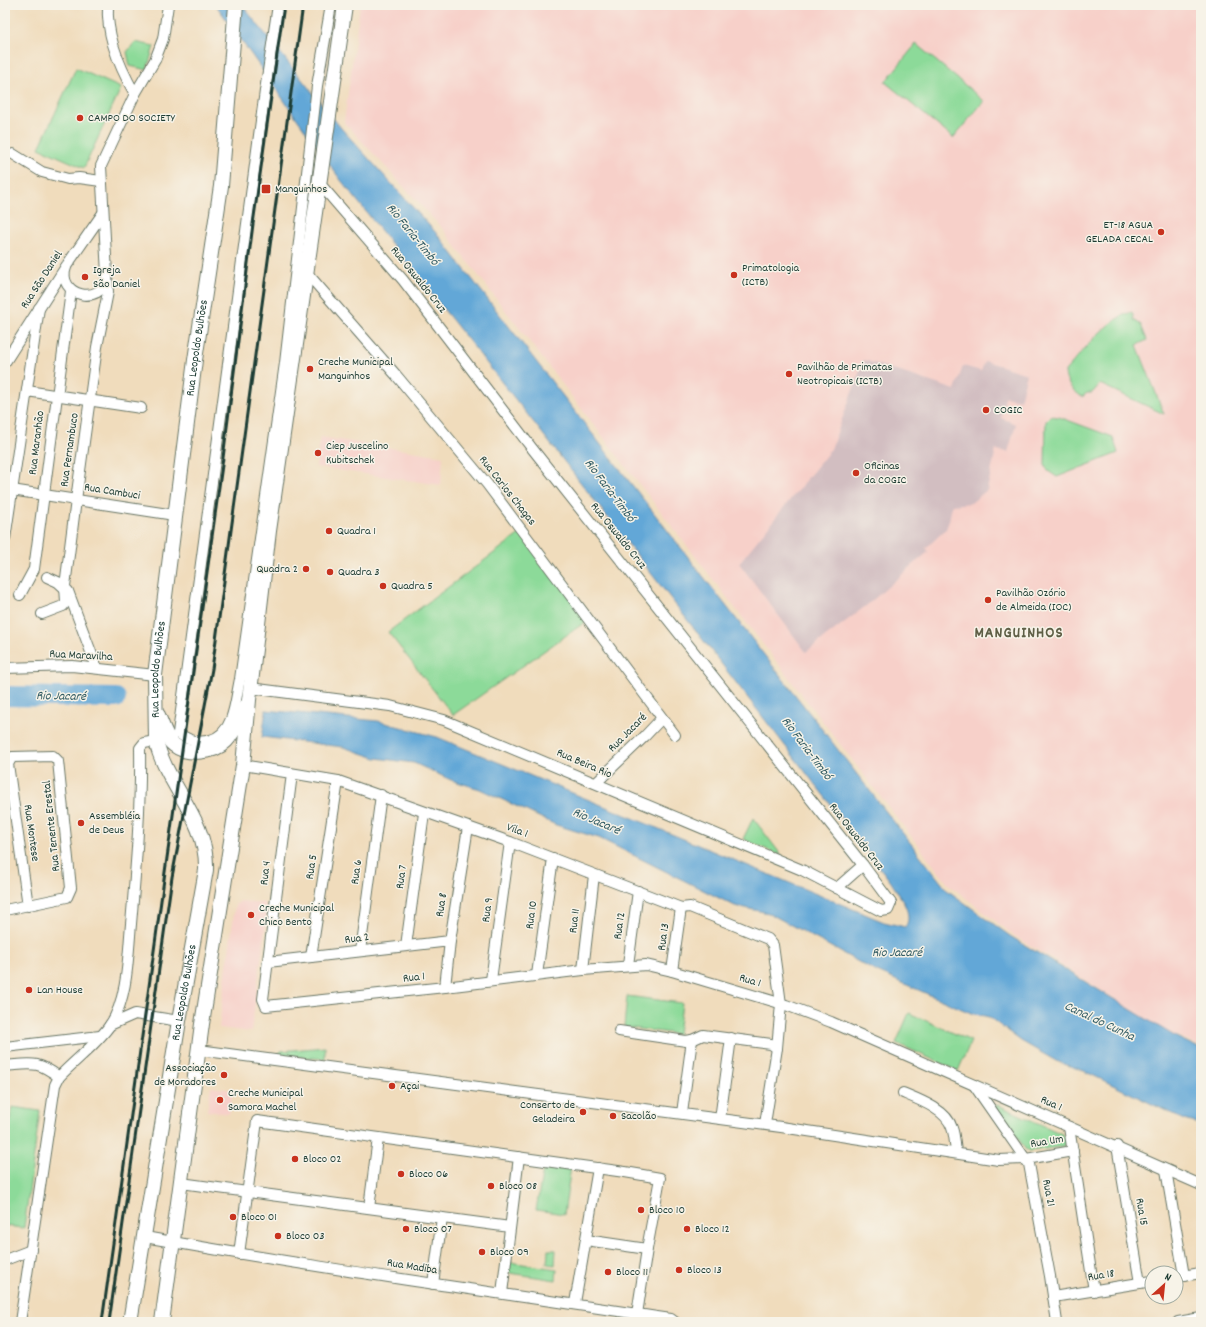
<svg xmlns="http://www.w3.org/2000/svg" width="1206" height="1327" font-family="Dekko,sans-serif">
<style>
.built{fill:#f7d0c9}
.industrial{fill:#d2bec1}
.green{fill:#8cda99;stroke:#568c66}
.water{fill:#62a7d7;stroke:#407286}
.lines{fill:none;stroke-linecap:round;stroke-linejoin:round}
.river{stroke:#62a7d7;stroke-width:20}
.street-casing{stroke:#687564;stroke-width:12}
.secondary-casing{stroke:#687564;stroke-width:16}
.street{stroke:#fff;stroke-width:10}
.secondary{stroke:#fff;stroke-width:14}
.rail{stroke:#1f3d34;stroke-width:3}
.poi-dot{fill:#c8321e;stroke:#f7f3e8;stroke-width:1.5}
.labels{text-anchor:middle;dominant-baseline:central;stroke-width:3;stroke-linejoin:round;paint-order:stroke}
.poi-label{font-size:12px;fill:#1f3d34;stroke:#f7f3e8;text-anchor:start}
.street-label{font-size:12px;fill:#1f3d34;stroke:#f7f3e8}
.water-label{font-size:13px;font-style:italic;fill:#335d65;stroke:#f7f3e8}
.district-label{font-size:16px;font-weight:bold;letter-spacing:1px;fill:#5f5f46;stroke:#f7f3e8}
</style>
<rect width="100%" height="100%" fill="#f7f3e8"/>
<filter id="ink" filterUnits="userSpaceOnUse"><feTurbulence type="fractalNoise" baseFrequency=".025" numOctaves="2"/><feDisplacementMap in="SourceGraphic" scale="8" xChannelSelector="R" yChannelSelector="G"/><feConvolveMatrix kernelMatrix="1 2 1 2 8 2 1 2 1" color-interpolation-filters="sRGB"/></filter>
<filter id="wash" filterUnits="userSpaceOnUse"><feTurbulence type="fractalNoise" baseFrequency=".012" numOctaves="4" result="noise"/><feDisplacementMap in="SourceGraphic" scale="16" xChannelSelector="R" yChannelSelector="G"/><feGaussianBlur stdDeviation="0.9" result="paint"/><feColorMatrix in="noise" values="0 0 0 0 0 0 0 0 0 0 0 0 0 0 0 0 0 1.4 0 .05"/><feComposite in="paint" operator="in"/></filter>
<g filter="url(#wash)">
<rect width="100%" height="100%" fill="#f0dcbc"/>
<g class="built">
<path d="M360 5H1201V1047L1166 1031 1013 935 948 884 441 227 344 122Z"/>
<path d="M320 437 443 456 441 485 316 467Z"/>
<path d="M241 901 264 903 268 909 251 1032 219 1028 235 905Z"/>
<path d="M211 1087 233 1090 229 1114 207 1111Z"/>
</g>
<path class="industrial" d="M864 360 955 390 963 366 981 371 985 361 1027 374 1020 400 1005 397 1001 418 1016 424 1008 452 996 450 987 490 971 503 952 505 949 521 946 529 926 548 928 552 867 605 806 652 739 563 831 449Z"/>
<g class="green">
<path d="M135 42 154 46 147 70 130 66 127 52Z"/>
<path d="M916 44 984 101 953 138 885 82Z"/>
<path d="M76 68 121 88 84 168 39 148Z"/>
<path d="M1132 312 1134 320 1141 325 1147 340 1137 345 1164 414 1100 384 1092 393H1087L1082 397C1073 390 1065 384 1065 371 1082 353 1107 318 1132 312Z"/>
<path d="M1051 416 1059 417 1113 437 1118 453 1057 477 1048 471 1045 465 1046 421Z"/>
<path d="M521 533 588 620 453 715 388 632Z"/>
<path d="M753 818 782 856 743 839Z"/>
<path d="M627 996 682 1003 678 1034 624 1027Z"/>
<path d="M909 1013 971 1041 958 1071 896 1043Z"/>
<path d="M325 1047V1059L277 1055 281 1051Z"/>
<path d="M998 1105 1062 1134 1066 1139V1144L1061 1147 1029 1151 1025 1149 1016 1135 995 1110V1106Z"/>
<path d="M12 1107 40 1111 24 1228 5 1226V1153Z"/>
<path d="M544 1163 571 1167 564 1214 536 1210Z"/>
<path d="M548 1250H556L555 1265 547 1264Z"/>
<path d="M509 1262 557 1269 556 1280 510 1273 509 1272Z"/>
</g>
<path class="water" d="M216 5H242L341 128 437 234 947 890 1010 936 1176 1037 1201 1049V1124L1187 1121 1084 1071 1056 1061 1021 1041 989 1017 971 1013 875 971 769 913 735 906 599 838 556 825 480 789 451 780 414 763 376 758 343 747 262 737 266 710 378 721 437 737 884 922 905 927C915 914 898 894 891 882L535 424 340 179Z"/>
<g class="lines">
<path class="river" d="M5 696 116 698"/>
</g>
</g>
<g filter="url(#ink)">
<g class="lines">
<defs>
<g id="street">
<path d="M108 5C106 36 120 68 135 94"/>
<path d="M278 5 265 91 178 733C198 748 222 743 231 719 236 706 237 692 240 679L285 363 317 86 331 5"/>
<path d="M13 154 42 172 68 179 79 178 101 181"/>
<path d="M66 267C56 296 102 307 107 277"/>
<path d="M306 272 396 375 487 484 675 735"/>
<path d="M5 362 67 265 103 213"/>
<path d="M27 391 141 408"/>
<path d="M5 489 168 514"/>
<path d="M5 539 39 308"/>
<path d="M47 577 58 582 68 591 97 668"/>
<path d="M20 595 34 569 71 291"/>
<path d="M42 614 63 606 66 602 65 586 76 500 97 347 108 292 101 166 135 94 155 60 163 39 168 5"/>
<path d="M5 668 72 666 155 675"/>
<path d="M250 688 390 706 444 720 802 870 881 911 888 910 891 903 863 865 531 447 403 280 320 184"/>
<path d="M243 765 338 781 510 842 681 908 690 907 768 939 773 945 781 1004 777 1048 765 1124"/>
<path d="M292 774 263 999 266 1006 445 987 583 970 646 965 672 971 786 1005 831 1022 1201 1185"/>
<path d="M596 783 645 736 662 718"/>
<path d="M837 888 863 865"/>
<path d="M5 910 67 897 71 888 58 761 53 756 12 757 8 764 28 906"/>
<path d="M406 946 424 813"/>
<path d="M360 951 381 795"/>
<path d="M311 957 338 781"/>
<path d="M268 962 450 941"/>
<path d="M628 965 638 891"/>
<path d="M583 970 594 875"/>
<path d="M672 971 681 908"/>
<path d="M537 975 553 858"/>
<path d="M491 980 510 842"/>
<path d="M445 987 450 941 468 827"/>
<path d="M110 1025 135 1014 179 1021"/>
<path d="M619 1031 686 1041 692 1040 682 1113"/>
<path d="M692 1040 703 1035 771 1044 777 1048"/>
<path d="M5 1047 100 1036"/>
<path d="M199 1050 781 1127 999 1160 1026 1159 1073 1151"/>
<path d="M5 1066C31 1064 37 1060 59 1077"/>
<path d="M974 1085 1029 1164 1050 1276 1057 1322"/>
<path d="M903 1093C920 1100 947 1110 952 1128 955 1136 955 1145 956 1153"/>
<path d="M720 1119 731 1038"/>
<path d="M1069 1127 1094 1291"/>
<path d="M1117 1146 1140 1283"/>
<path d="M1166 1170 1184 1276"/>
<path d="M181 1183 510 1227"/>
<path d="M369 1208 378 1138"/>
<path d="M145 1237C319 1269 495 1292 671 1319L675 1322"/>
<path d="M586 1240 647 1249"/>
<path d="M239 1254 257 1121 625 1172 660 1178 647 1249 637 1314"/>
<path d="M5 1260 31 1250"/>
<path d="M1176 1277 1201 1273"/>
<path d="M433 1284 442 1218"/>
<path d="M502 1293 519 1157"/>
<path d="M1053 1297 1152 1281"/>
<path d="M575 1303 598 1168"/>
<path d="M20 1322 55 1085 59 1077C75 1060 97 1044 110 1025 128 999 128 955 131 924 136 866 141 807 140 748L144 743 156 741"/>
<path d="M1178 1322 1201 1318"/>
</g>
<g id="secondary">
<path d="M158 715C162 724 166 739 174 745 188 756 214 753 226 741 235 732 240 717 246 706"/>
<path id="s1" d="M130 1322 179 1021 206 870C208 819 167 787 156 741L155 675 195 360 221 186 236 5"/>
<path d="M162 1322 202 1024 243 765 249 700 269 531 345 5"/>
</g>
</defs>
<use href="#street" class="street-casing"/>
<use href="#secondary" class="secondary-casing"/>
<use href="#street" class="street"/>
<use href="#secondary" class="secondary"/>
<g class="rail">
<path d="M102 1322 223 458 253 224 284 5"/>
<path d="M109 1322 172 877 212 669 303 5"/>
</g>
</g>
</g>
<g class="poi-dot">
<circle cx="80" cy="118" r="4"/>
<rect x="261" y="184" width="10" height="10" rx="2"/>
<circle cx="1161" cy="232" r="4"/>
<circle cx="734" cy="275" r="4"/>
<circle cx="85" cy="277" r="4"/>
<circle cx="310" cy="369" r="4"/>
<circle cx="789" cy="374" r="4"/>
<circle cx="986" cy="410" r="4"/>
<circle cx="318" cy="453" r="4"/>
<circle cx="856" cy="473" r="4"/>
<circle cx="329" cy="531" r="4"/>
<circle cx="306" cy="569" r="4"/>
<circle cx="330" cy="572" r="4"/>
<circle cx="383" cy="586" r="4"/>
<circle cx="988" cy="600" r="4"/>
<circle cx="81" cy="823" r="4"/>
<circle cx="251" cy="915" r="4"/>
<circle cx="29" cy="990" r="4"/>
<circle cx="224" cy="1075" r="4"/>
<circle cx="392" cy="1086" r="4"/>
<circle cx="220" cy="1100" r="4"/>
<circle cx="583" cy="1112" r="4"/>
<circle cx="613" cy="1116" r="4"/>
<circle cx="295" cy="1159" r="4"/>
<circle cx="401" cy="1174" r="4"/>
<circle cx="491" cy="1186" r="4"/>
<circle cx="641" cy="1210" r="4"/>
<circle cx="233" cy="1217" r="4"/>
<circle cx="406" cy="1229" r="4"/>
<circle cx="687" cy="1229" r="4"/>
<circle cx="278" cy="1236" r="4"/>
<circle cx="482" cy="1252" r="4"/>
<circle cx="679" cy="1270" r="4"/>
<circle cx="608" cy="1272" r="4"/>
</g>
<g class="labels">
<g class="poi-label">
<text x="88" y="118">CAMPO DO SOCIETY</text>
<text x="275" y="189">Manguinhos</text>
<text x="1153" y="225" text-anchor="end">ET-18 AGUA<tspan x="1153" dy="14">GELADA CECAL</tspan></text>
<text x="742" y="268">Primatologia<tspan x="742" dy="14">(ICTB)</tspan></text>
<text x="93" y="270">Igreja<tspan x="93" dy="14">São Daniel</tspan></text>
<text x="318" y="362">Creche Municipal<tspan x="318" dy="14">Manguinhos</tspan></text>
<text x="797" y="367">Pavilhão de Primatas<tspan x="797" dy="14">Neotropicais (ICTB)</tspan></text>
<text x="994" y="410">COGIC</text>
<text x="326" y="446">Ciep Juscelino<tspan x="326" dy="14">Kubitschek</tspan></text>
<text x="864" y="466">Oficinas<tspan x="864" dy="14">da COGIC</tspan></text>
<text x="337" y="531">Quadra 1</text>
<text x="298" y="569" text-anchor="end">Quadra 2</text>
<text x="338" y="572">Quadra 3</text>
<text x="391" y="586">Quadra 5</text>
<text x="996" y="593">Pavilhão Ozório<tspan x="996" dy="14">de Almeida (IOC)</tspan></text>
<text x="89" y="816">Assembléia<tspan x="89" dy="14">de Deus</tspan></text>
<text x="259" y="908">Creche Municipal<tspan x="259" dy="14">Chico Bento</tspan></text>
<text x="37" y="990">Lan House</text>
<text x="216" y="1068" text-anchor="end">Associação<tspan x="216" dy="14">de Moradores</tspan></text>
<text x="400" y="1086">Açai</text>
<text x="228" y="1093">Creche Municipal<tspan x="228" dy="14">Samora Machel</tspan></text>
<text x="575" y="1105" text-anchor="end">Conserto de<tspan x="575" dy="14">Geladeira</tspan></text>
<text x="621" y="1116">Sacolão</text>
<text x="303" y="1159">Bloco 02</text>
<text x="409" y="1174">Bloco 06</text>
<text x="499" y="1186">Bloco 08</text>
<text x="649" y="1210">Bloco 10</text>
<text x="241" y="1217">Bloco 01</text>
<text x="414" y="1229">Bloco 07</text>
<text x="695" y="1229">Bloco 12</text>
<text x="286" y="1236">Bloco 03</text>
<text x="490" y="1252">Bloco 09</text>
<text x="687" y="1270">Bloco 13</text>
<text x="616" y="1272">Bloco 11</text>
</g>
<g class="street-label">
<text transform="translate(42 280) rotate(-57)">Rua Sāo Daniel</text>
<text transform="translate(418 280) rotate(51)">Rua Oswaldo Cruz</text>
<text stroke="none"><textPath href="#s1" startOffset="994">Rua Leopoldo Bulhões</textPath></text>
<text transform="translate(37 443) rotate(-83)">Rua Maranhão</text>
<text transform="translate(70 450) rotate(-82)">Rua Pernambuco</text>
<text transform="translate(507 491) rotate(52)">Rua Carlos Chagas</text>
<text transform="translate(112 492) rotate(9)">Rua Cambuci</text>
<text transform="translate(618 536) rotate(51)">Rua Oswaldo Cruz</text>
<text transform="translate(81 656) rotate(3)">Rua Maravilha</text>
<text stroke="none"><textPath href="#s1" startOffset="670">Rua Leopoldo Bulhões</textPath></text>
<text transform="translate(628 733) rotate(-45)">Rua Jacaré</text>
<text transform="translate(584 764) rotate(23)">Rua Beira Rio</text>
<text transform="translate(52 826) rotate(-96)">Rua Tenente Erestal</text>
<text transform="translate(517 831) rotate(20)">Vila 1</text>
<text transform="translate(31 833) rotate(82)">Rua Montese</text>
<text transform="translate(856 837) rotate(52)">Rua Oswaldo Cruz</text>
<text transform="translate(312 867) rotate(-81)">Rua 5</text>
<text transform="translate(357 872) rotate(-82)">Rua 6</text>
<text transform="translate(266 873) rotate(-83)">Rua 4</text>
<text transform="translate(402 877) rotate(-82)">Rua 7</text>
<text transform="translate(442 905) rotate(-81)">Rua 8</text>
<text transform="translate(488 910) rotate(-82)">Rua 9</text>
<text transform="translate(532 915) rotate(-82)">Rua 10</text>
<text transform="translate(575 921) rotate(-83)">Rua 11</text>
<text transform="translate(620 926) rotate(-82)">Rua 12</text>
<text transform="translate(664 937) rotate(-82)">Rua 13</text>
<text transform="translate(357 939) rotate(-7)">Rua 2</text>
<text transform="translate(414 978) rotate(-6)">Rua 1</text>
<text transform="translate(750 981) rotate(17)">Rua 1</text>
<text stroke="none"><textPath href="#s1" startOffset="334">Rua Leopoldo Bulhões</textPath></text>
<text transform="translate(1051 1104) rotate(24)">Rua 1</text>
<text transform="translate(1047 1142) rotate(-10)">Rua Um</text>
<text transform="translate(1048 1193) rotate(79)">Rua 21</text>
<text transform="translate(1141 1212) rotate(80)">Rua 15</text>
<text transform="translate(412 1267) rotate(9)">Rua Madiba</text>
<text transform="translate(1101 1276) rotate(-9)">Rua 18</text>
</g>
<g class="water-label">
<text transform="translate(412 235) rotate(51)">Rio Faria-Timbó</text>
<text transform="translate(609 491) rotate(53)">Rio Faria-Timbó</text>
<text transform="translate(61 697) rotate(1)">Rio Jacaré</text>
<text transform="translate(806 749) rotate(53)">Rio Faria-Timbó</text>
<text transform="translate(596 822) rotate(23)">Rio Jacaré</text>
<text x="897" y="953">Rio Jacaré</text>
<text transform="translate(1099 1022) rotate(25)">Canal do Cunha</text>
</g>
<g class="district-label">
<text x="1019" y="633">MANGUINHOS</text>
</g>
</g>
<rect width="1206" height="1327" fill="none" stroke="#f7f3e8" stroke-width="20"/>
<g transform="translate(1164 1285) rotate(27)"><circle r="19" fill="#f7f3e8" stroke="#a1aaa0"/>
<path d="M0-3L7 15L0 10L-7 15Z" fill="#c8321e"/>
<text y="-6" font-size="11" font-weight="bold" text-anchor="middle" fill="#1f3d34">N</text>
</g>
</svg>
